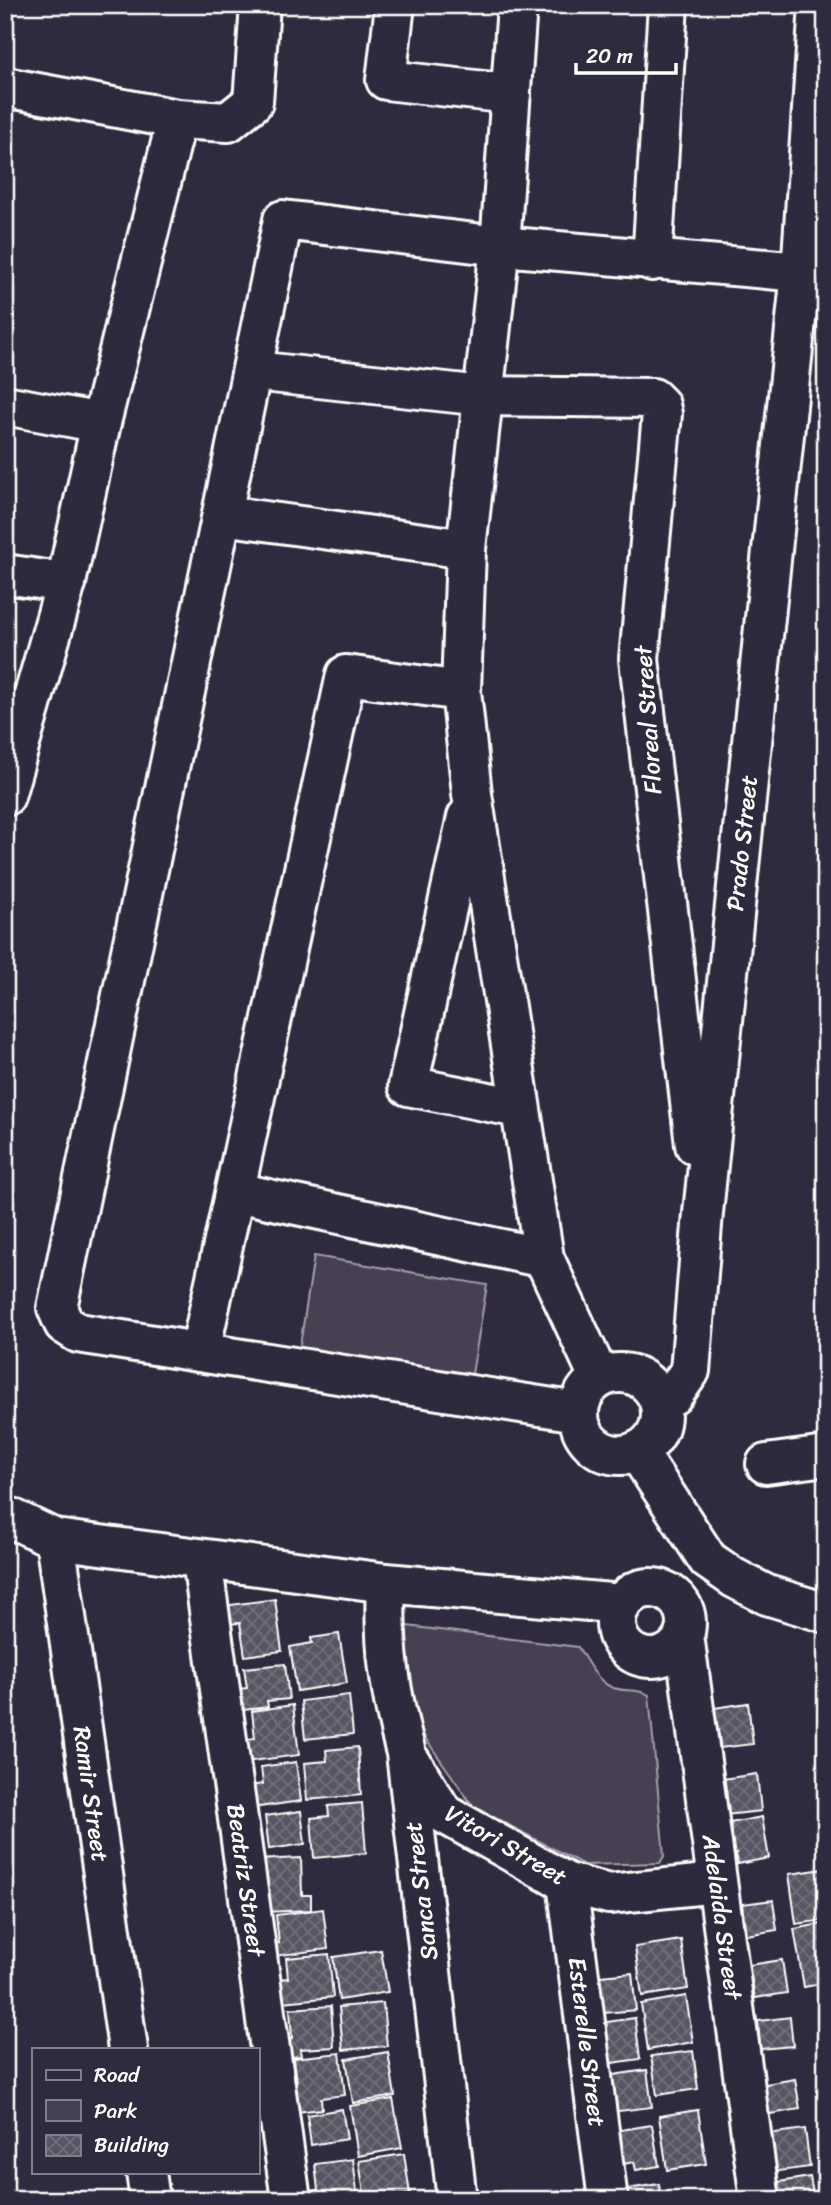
<svg xmlns="http://www.w3.org/2000/svg" width="831" height="2205" font-family="Sriracha,sans-serif">
<style>
.green{fill:#464152;stroke:#a2a0a8;stroke-width:2}
.building{fill:url(#building-cross-hatch);stroke:#fff;stroke-width:2}
.lines{fill:none;stroke-linecap:round;stroke-linejoin:round}
.minor-casing{stroke:#fff;stroke-width:44}
.minor{stroke:#2f2a3d;stroke-width:38}
.labels{text-anchor:middle;dominant-baseline:central;stroke-width:5;stroke-linejoin:round;paint-order:stroke}
.street-label{font-size:24px;fill:#fff;stroke:#2f2a3d}
</style>
<defs>
<pattern id="building-cross-hatch" width="8" height="8" patternUnits="userSpaceOnUse" patternTransform="scale(1.75)"><rect width="8" height="8" fill="#595564"/><path d="M0 0l8 8M0 8l8-8" fill="none" stroke="#726e7b"/></pattern>
</defs>
<rect width="100%" height="100%" fill="#2f2a3d"/>
<filter id="ink" filterUnits="userSpaceOnUse"><feTurbulence type="fractalNoise" baseFrequency=".0143" numOctaves="2"/><feDisplacementMap in="SourceGraphic" scale="14" xChannelSelector="R" yChannelSelector="G"/><feConvolveMatrix kernelMatrix="1 2 1 2 8 2 1 2 1" color-interpolation-filters="sRGB"/></filter>
<g filter="url(#ink)">
<g class="green">
<path d="M314 1256 487 1285 470 1386 298 1358Z"/>
<path d="M407 1626 578 1647C587 1661 596 1680 611 1687 624 1693 636 1687 649 1695L664 1856 660 1863 584 1865 473 1806 425 1738 413 1706 403 1635Z"/>
</g>
<g class="building">
<path d="M275 1599 282 1651 245 1656 240 1623 225 1624 223 1606Z"/>
<path d="M339 1634 347 1683 297 1691 290 1647 312 1643 311 1638Z"/>
<path d="M285 1664 289 1699 267 1701 268 1707 235 1711 232 1690 247 1688 244 1668Z"/>
<path d="M349 1695 353 1734 305 1739 301 1701Z"/>
<path d="M748 1703 753 1744 720 1748 719 1735 710 1734 707 1709Z"/>
<path d="M293 1705 299 1755 244 1762 241 1740 255 1738 252 1711Z"/>
<path d="M358 1747 361 1795 307 1800 304 1763 327 1761 326 1750Z"/>
<path d="M296 1762 301 1801 252 1808 249 1786 263 1784 261 1767Z"/>
<path d="M757 1774 761 1811 726 1815 722 1779Z"/>
<path d="M362 1803 366 1853 314 1858 311 1818 329 1816 328 1806Z"/>
<path d="M301 1811 305 1844 269 1849 265 1816Z"/>
<path d="M762 1817 769 1858 738 1864 736 1854 727 1856 723 1835 732 1833 730 1823Z"/>
<path d="M301 1858 302 1895H311V1910L264 1912 255 1860Z"/>
<path d="M824 1869 826 1920 796 1924 789 1874Z"/>
<path d="M773 1900 777 1930 746 1935 742 1904Z"/>
<path d="M323 1909 328 1949 266 1957 264 1944 279 1943 276 1915Z"/>
<path d="M826 1923V1983L804 1987 794 1929Z"/>
<path d="M681 1940 688 1989 642 1996 635 1947Z"/>
<path d="M381 1950 388 1992 339 2000 333 1957Z"/>
<path d="M329 1954 333 1997 273 2003 270 1980 288 1978 286 1958Z"/>
<path d="M782 1960 787 1993 755 1998 749 1965Z"/>
<path d="M632 1973 636 2010 593 2014 589 1977Z"/>
<path d="M686 1996 693 2042 648 2050 641 2004Z"/>
<path d="M383 2003 387 2046 343 2050 339 2007Z"/>
<path d="M331 2006 334 2047 300 2049 301 2056 282 2058 281 2040 292 2039 290 2009Z"/>
<path d="M790 2017 793 2046 760 2049 758 2021Z"/>
<path d="M635 2018 640 2059 598 2065 593 2024Z"/>
<path d="M693 2051 698 2089 657 2095 651 2056Z"/>
<path d="M388 2052 395 2096 353 2103 346 2059Z"/>
<path d="M340 2053 345 2095 321 2098 322 2109 288 2113 285 2083 297 2082 294 2058Z"/>
<path d="M647 2070 652 2107 603 2113 599 2077Z"/>
<path d="M795 2079 800 2109 764 2115 760 2085Z"/>
<path d="M393 2099 402 2148 358 2156 350 2106Z"/>
<path d="M826 2100V2136L820 2101Z"/>
<path d="M342 2109 347 2139 311 2145 307 2115Z"/>
<path d="M698 2110 706 2164 667 2170 659 2116Z"/>
<path d="M652 2125 659 2166 636 2170 634 2162 613 2166 608 2132Z"/>
<path d="M805 2129 810 2167 772 2172 766 2134Z"/>
<path d="M404 2154 410 2194 365 2200 359 2161Z"/>
<path d="M353 2159 358 2200H306L305 2192 318 2190 315 2164Z"/>
<path d="M810 2177 814 2200H768L766 2184Z"/>
<path d="M659 2184 661 2200H616L614 2191Z"/>
</g>
<g class="lines">
<defs>
<g id="minor">
<path d="M395 5 386 80 511 94"/>
<path d="M517 5 500 246 466 549 461 691 472 794 544 1258 599 1377"/>
<path d="M5 87 177 119 228 122 253 102 260 5"/>
<path d="M652 261 668 5"/>
<path d="M254 371 483 396 653 398 660 405 662 414 639 659 695 1145"/>
<path d="M5 405 101 423"/>
<path d="M222 515 466 549"/>
<path d="M5 574 66 583"/>
<path d="M5 796 66 583 101 423 177 119"/>
<path d="M467 817 408 1086 519 1108"/>
<path d="M236 1192 544 1258"/>
<path d="M200 1352 346 675 461 691"/>
<circle cx="620" cy="1414" r="41"/>
<path d="M659 1401 673 1395 690 1371 703 1213 801 272 819 5"/>
<path d="M578 1412 78 1333 64 1324 57 1308 283 220 500 246 801 272"/>
<path d="M637 1451 708 1560 734 1578 767 1595 826 1613"/>
<path d="M766 1464 826 1456"/>
<path d="M5 1515 55 1539 386 1583 622 1604"/>
<path d="M55 1539 128 2049"/>
<path d="M202 1560 291 2200"/>
<path d="M386 1583C383 1644 390 1694 406 1753L457 2200"/>
<circle cx="651" cy="1623" r="35"/>
<path d="M684 1635 760 2200"/>
<path d="M411 1762 443 1813 567 1883 609 1894 717 1883"/>
<path d="M567 1883 608 2200"/>
<path d="M146 2172 150 2200"/>
</g>
</defs>
<use href="#minor" class="minor-casing"/>
<use href="#minor" class="minor"/>
</g>
</g>
<g class="labels">
<g class="street-label">
<text transform="translate(648 720) rotate(-94)">Floreal Street</text>
<text transform="translate(742 843) rotate(-84)">Prado Street</text>
<text transform="translate(91 1794) rotate(82)">Ramir Street</text>
<text transform="translate(506 1845) rotate(30)">Vitori Street</text>
<text transform="translate(246 1880) rotate(82)">Beatriz Street</text>
<text transform="translate(421 1891) rotate(-97)">Sanca Street</text>
<text transform="translate(722 1917) rotate(82)">Adelaida Street</text>
<text transform="translate(587 2042) rotate(83)">Esterelle Street</text>
</g>
</g>
<rect width="831" height="2205" fill="none" stroke="#2f2a3d" stroke-width="28"/>
<rect x="14" y="14" width="803" height="2177" fill="none" stroke="#fff" stroke-width="2.5" filter="url(#ink)"/>
<rect x="32" y="2048" width="228" height="126" fill="#2f2a3d" stroke="#827f8b" stroke-width="2"/>
<rect x="46" y="2070" width="35" height="10" fill="#2f2a3d" stroke="#827f8b" stroke-width="2"/>
<text x="94" y="2082" font-size="21" fill="#ffffff">Road</text>
<rect x="46" y="2100" width="35" height="21" fill="#464152" stroke="#827f8b" stroke-width="2"/>
<text x="94" y="2118" font-size="21" fill="#ffffff">Park</text>
<rect x="46" y="2135" width="35" height="21" fill="url(#building-cross-hatch)" stroke="#827f8b" stroke-width="2"/>
<text x="94" y="2152" font-size="21" fill="#ffffff">Building</text>
<path d="M576 63v10h100v-10" fill="none" stroke="#ffffff" stroke-width="3.5"/>
<text x="586" y="63" font-size="21" fill="#ffffff" stroke="#2f2a3d" stroke-width="5" paint-order="stroke">20 m</text>
</svg>
